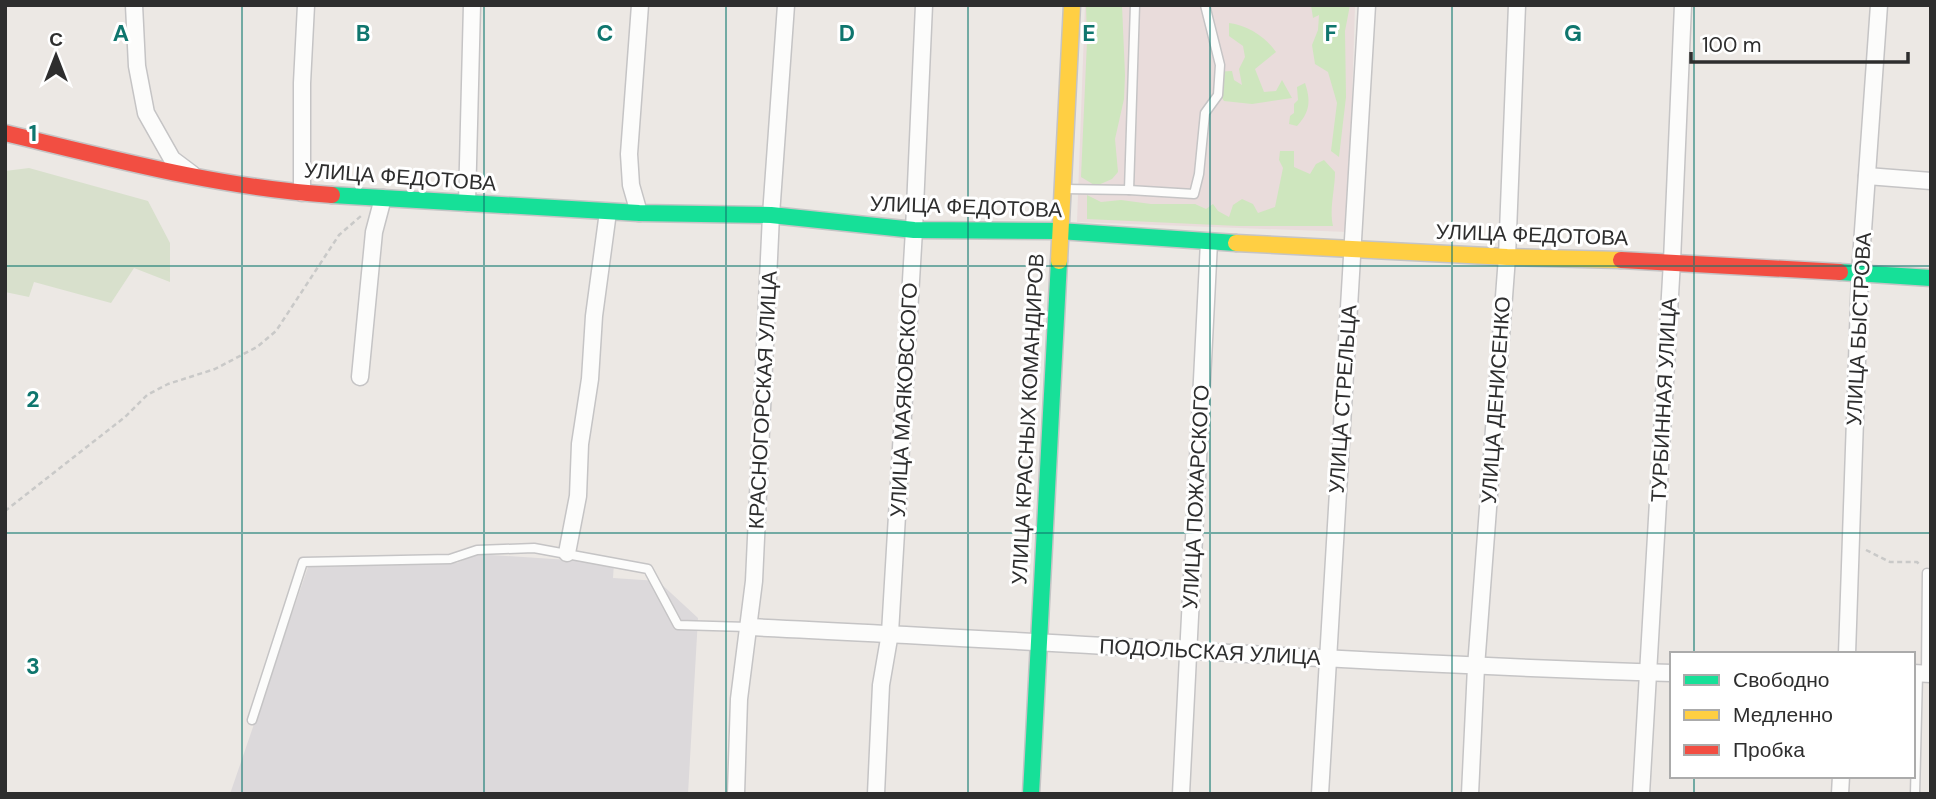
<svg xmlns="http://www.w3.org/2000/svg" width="1936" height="799" font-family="'DM Sans',sans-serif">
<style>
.industrial{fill:#dcd9db}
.medical{fill:#e9dcdb}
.green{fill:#cee6be}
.cemetery{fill:#d8e0cc}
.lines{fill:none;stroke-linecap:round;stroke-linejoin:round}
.lane-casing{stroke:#c5c4c5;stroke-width:11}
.street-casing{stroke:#c5c4c5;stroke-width:19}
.fast-casing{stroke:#c5c4c5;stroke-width:19}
.slow-casing{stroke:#c5c4c5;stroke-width:19}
.jam-casing{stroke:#c5c4c5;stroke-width:19}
.path{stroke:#c9c9c8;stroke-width:2.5;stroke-dasharray:5 3.5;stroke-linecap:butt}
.lane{stroke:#fcfcfb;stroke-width:8}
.street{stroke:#fcfcfb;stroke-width:16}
.fast{stroke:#16e098;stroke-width:16}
.slow{stroke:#ffcf43;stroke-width:16}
.jam{stroke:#f24e42;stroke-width:16}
.grid{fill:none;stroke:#0f766e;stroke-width:2;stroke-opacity:0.55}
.labels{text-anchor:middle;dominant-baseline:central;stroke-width:6;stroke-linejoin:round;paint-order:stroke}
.street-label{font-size:21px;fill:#2e2e2e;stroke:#fff}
.grid-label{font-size:23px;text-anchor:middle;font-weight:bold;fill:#0f766e;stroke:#fff;stroke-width:6;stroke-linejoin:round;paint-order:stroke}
</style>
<rect width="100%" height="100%" fill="#ece8e4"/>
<path class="industrial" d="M477 554 614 563 613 578 658 581 698 618 688 794H230L308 567 457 563Z"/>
<path class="medical" d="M1085 5H1355L1348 232 1077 222Z"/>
<g class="green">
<path d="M1086 5H1122L1125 75 1124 99 1115 139 1118 172 1112 179 1096 186 1081 177 1087 41Z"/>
<path d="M1311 5H1350L1345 31 1346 97 1339 157 1331 151 1337 103 1328 72 1315 64 1312 45 1318 30 1319 15 1313 18Z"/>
<path d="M1229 23C1247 25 1266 37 1276 52L1255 69 1264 92 1276 91 1282 80 1292 98 1252 104 1224 101 1215 87 1214 72 1232 71 1234 80 1242 85 1239 69 1245 57 1243 46 1229 36Z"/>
<path d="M1305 83C1311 101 1310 112 1297 126L1289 124 1290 116 1294 113V104L1298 100 1297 87Z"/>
<path d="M1280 151H1294V167L1310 174 1316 164 1324 160 1335 172C1335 190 1329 209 1333 226H1239L1087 219V195L1101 202 1121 200 1151 204H1195L1206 209 1213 204 1218 211 1229 217 1233 205 1242 199 1253 204 1258 213 1275 207 1283 168 1279 160Z"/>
</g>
<path class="cemetery" d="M29 168 148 201 170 243V282L134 268 111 303 34 282 29 297 5 292V171Z"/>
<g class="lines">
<defs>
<g id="lane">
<path d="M1064 189 1129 190 1135 5"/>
<path d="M1129 190 1194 194 1199 174 1205 113 1218 95 1220 65 1205 5"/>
<path d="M1926 674 1927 573"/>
<path d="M252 720 303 562 450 559 477 550 534 548 648 569 678 625 748 627"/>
<path d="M1915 794 1918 674"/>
</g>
<g id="street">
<path d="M134 5 137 66 146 113 172 159 192 174"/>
<path d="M1867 176 1931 181"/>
<path d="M302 193V83L306 5"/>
<path d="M467 203 472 5"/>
<path d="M639 213 631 185 629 154 640 5"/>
<path d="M360 377 374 232 383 198"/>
<path d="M567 553 578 496 580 444 590 379 594 316 608 212"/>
<path d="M748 627C1056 641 1364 664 1672 673"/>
<path d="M1847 654 1860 273 1879 5"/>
<path d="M1913 673 1931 674"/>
<path d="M736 794 739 699 754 581 771 215 786 5"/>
<path d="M876 794 881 685 890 633 914 230 924 5"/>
<path d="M1181 794 1209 242"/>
<path d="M1320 794 1367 5"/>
<path d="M1470 794 1476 667 1507 257 1517 5"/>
<path d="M1641 794 1672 261 1683 5"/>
<path d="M1840 794 1841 776"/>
</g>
<g id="fast">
<path d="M332 195 639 213 771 215 914 230 1059 231 1236 243"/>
<path d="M1840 272 1931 278"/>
<path d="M1031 794 1059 261"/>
</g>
<g id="slow">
<path d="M1236 243 1507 257 1621 260"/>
<path d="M1059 261 1072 5"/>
</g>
<g id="jam">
<path d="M5 133C113 159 221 188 332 195"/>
<path d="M1621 260 1840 272"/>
</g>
</defs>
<use href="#lane" class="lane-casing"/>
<use href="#street" class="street-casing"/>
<use href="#fast" class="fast-casing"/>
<use href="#slow" class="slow-casing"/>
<use href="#jam" class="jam-casing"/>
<g class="path">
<path d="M5 511 125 417 147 395 168 384 215 369 257 347 276 331 339 235 361 216"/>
<path d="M1866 550 1890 562H1917L1921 566"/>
</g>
<use href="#lane" class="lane"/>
<use href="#street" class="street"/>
<use href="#fast" class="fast"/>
<use href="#slow" class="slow"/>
<use href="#jam" class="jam"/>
</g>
<path class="grid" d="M242 5V794M484 5V794M726 5V794M968 5V794M1210 5V794M1452 5V794M1694 5V654M5 266H1931M5 533H1931M1694 776V794"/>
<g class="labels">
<g class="street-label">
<text transform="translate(400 177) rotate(4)">УЛИЦА ФЕДОТОВА</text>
<text transform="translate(966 207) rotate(2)">УЛИЦА ФЕДОТОВА</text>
<text transform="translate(1532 235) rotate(2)">УЛИЦА ФЕДОТОВА</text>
<text transform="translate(1859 329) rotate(-87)">УЛИЦА БЫСТРОВА</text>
<text transform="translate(1343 399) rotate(-86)">УЛИЦА СТРЕЛЬЦА</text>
<text transform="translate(763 400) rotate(-87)">КРАСНОГОРСКАЯ УЛИЦА</text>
<text transform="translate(904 400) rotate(-87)">УЛИЦА МАЯКОВСКОГО</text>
<text transform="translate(1496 400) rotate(-86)">УЛИЦА ДЕНИСЕНКО</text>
<text transform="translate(1664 400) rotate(-87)">ТУРБИННАЯ УЛИЦА</text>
<text transform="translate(1028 419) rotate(-87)">УЛИЦА КРАСНЫХ КОМАНДИРОВ</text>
<text transform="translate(1196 497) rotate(-87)">УЛИЦА ПОЖАРСКОГО</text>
<text transform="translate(1210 652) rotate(3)">ПОДОЛЬСКАЯ УЛИЦА</text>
</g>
</g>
<g class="grid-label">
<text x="121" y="41">A</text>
<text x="363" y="41">B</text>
<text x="605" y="41">C</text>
<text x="847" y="41">D</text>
<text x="1089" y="41">E</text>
<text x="1331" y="41">F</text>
<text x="1573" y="41">G</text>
<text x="33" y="141">1</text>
<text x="33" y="407">2</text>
<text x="33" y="674">3</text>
</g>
<rect width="1936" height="799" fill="none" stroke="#2e2e2e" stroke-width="14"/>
<rect x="1670" y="652" width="245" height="126" fill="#ffffff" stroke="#ababab" stroke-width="2"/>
<rect x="1684" y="675" width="35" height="10" fill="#16e098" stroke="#ababab" stroke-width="2"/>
<text x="1733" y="687" font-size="21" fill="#2e2e2e">Свободно</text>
<rect x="1684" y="710" width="35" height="10" fill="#ffcf43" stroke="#ababab" stroke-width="2"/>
<text x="1733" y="722" font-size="21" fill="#2e2e2e">Медленно</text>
<rect x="1684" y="745" width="35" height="10" fill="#f24e42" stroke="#ababab" stroke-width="2"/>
<text x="1733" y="757" font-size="21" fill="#2e2e2e">Пробка</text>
<g transform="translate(56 56)" stroke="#ffffff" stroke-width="5" paint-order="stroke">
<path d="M0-5L12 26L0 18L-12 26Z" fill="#2e2e2e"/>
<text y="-10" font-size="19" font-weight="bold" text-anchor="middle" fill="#2e2e2e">С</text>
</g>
<path d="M1691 52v10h217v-10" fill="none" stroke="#2e2e2e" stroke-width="3.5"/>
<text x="1702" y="52" font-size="21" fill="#2e2e2e" stroke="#ffffff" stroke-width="5" paint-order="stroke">100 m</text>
</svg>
